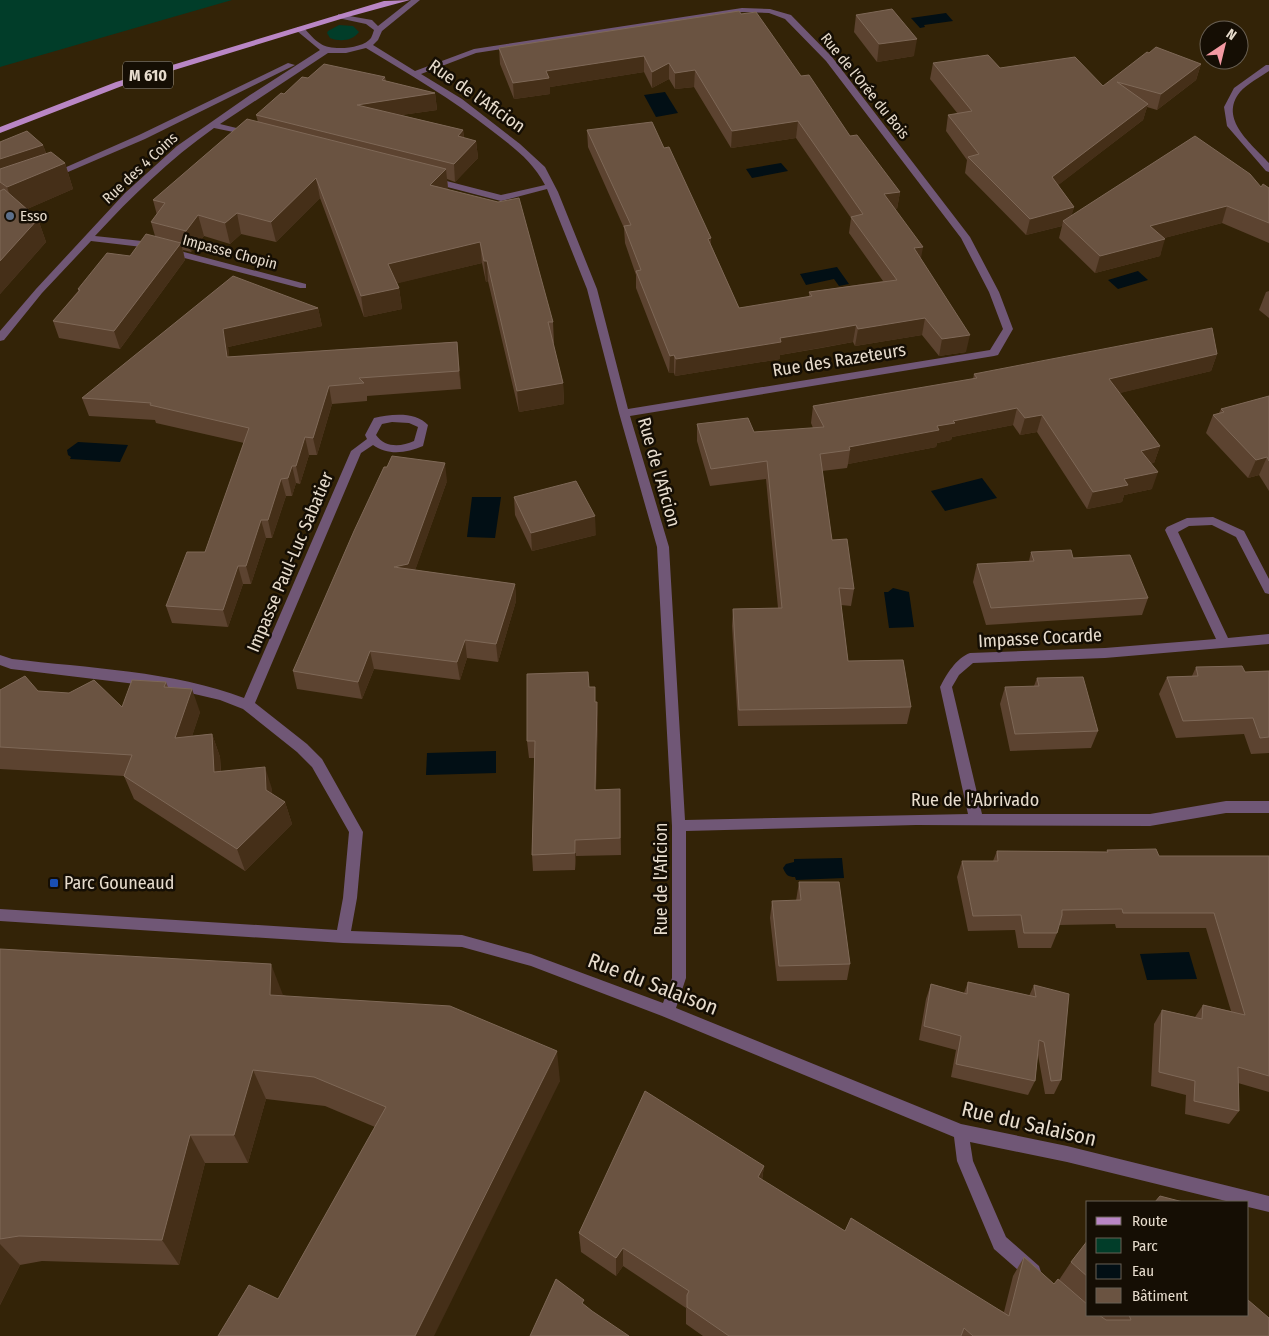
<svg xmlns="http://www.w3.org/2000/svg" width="1269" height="1336" font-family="'Fira Sans Condensed',sans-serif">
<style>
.green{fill:#013d29}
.water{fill:#020f15}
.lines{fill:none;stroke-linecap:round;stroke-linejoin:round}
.minor{fill:#705776;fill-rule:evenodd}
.major{fill:#b986c5;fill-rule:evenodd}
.wall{fill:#5c4330}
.shaded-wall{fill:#452f18}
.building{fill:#6a5341;stroke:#7e6857}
.service-dot{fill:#5c6f8a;stroke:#150e04;stroke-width:2}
.transit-dot{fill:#1a4fb4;stroke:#150e04;stroke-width:2}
.labels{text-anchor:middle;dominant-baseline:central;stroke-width:5;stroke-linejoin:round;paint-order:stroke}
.far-street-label{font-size:15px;fill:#e7dccd;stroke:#150e04}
.far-poi-label{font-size:15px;fill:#e7dccd;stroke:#150e04;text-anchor:start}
.shield{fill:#150e04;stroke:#a89e91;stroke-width:1}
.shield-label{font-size:16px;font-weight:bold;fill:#e7dccd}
.street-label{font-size:18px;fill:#e7dccd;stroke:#150e04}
.poi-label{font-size:18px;fill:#e7dccd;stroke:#150e04;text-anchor:start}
.near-street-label{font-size:21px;fill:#e7dccd;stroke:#150e04}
</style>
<rect width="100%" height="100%" fill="#332307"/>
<g class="green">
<path d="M0 0H232L0 67Z"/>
<path d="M339 25 353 26 359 32C352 41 340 42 330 38L327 33 328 31Z"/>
</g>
<g class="water">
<path d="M946 13 953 21 924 25 925 27 920 28 911 18Z"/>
<path d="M665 92 678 113 656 117 644 95Z"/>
<path d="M781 163 788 171 752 178 746 169Z"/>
<path d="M837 267 849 284 839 286 834 279 806 285 800 274Z"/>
<path d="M1138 271 1148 280 1118 289 1108 280Z"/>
<path d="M78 442 128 445 120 462 70 459 71 457 68 455 67 450Z"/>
<path d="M982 478 997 498 945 511 931 491Z"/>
<path d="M472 497H501L495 538 467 537Z"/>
<path d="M893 588 909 592 914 627 889 628 884 592H888Z"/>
<path d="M496 751V773L426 775 427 753Z"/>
<path d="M842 858 844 878 796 880 795 877C788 877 786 875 783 868L786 864 794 862V859Z"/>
<path d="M1189 952 1197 979 1147 980 1140 954Z"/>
</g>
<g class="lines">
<g class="minor">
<path d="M411 0H420L382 31 378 40 373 45 415 71 474 49 742 8 770 9 791 15 832 57 970 237 999 292 1013 329 998 355 994 356 630 416 669 547 685 820 968 814 940 687C946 675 956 658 970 653L1105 648 1216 639 1165 530 1167 527 1187 518 1213 517 1244 531 1269 579V594L1265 593 1236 537 1212 525 1189 526 1178 532 1228 638 1269 634V644L1105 658 973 663 959 675 952 687 982 814H1150L1226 801H1269V813H1226L1150 826 916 825 686 831V978L676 1008 961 1124 1067 1146 1269 1196V1212L1248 1207V1202H1230L1067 1162 970 1142 973 1161 1006 1237 1039 1266 1041 1272 1039 1278 1033 1280 1027 1278 994 1249 957 1161 954 1137 662 1016 531 966 462 947 343 943 0 921V909L337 930 343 898 349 832 312 767 297 752 243 709 220 700 169 688 11 669 0 665V655L12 659C87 668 174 671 244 698L351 451 367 439 365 435 374 418C390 414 416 411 428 425L423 446C407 453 388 456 373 445L361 453 255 703 307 744 322 759 363 832 357 898 351 931 462 935 531 954 663 1003 672 978V826L657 547 619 413 587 289 547 189 501 201 428 182 426 180 431 177 501 195 545 185C532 160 513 147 491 130 452 99 409 74 366 48L346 53H328L220 124 253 132V136L214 128C170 159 132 196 95 236L142 241 306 284V288H300L142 247 91 241 42 293 4 340 0 341V331L36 289 125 193 177 146 250 95 320 50 297 31V27H303C309 33 314 40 321 44 331 51 363 49 371 38 372 36 373 33 374 30L366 24 338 18V14L372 20 378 26ZM742 12 769 13 785 19 826 61 961 238 989 292 1003 329 990 350 628 409 597 289 558 192 545 167 520 144 462 99 421 74 476 53ZM392 422 409 423 418 427 414 441C401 447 385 448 376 435L382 424Z"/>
<path d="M288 63 295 65 145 139 54 178 51 179 46 176 139 135Z"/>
<path d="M1266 65H1269V71C1260 77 1247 84 1240 92 1218 119 1252 144 1269 163V172L1266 171 1227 126 1224 107 1234 88Z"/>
</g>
<path class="major" d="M410 0 344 18 122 86 0 133V127L116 82 384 1Z"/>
</g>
<g class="wall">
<path d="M741 14 801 76 850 136 900 192 897 209H895L921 259 966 352 939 356 922 335 855 346 853 342 821 348 780 355V359L675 376 674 373H669L636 288V275L625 243 624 228 588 147 587 130 711 238V245L739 308 809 297V292L883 281 849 233 851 218 796 138 731 148 694 87 675 89 669 79 652 88 644 72 550 87V94L514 99 500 64 499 48Z"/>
<path d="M856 15 914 56 877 62 854 32Z"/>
<path d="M933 63 1000 68 1103 86 1201 64 1196 80 1157 110 1147 107 1143 120 1058 185 1074 207 1071 216 1261 187 1269 188V243L1222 223 1164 238 1160 256 1095 273 1059 238 1062 226 1026 235 965 173 967 160 946 131 948 115 958 114 930 79Z"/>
<path d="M385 77 386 81 435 93 437 110 401 115 463 130 464 138 476 141 478 158 455 182 447 179 448 189 553 322 554 343H553L563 383 564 404 519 412 488 281 486 282 482 263 397 283 399 288 402 309 364 317 320 198 276 242 241 234 230 244 204 236 191 252 183 250 185 260 120 349 59 338 53 321 78 291V289L130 256 155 236 151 222 157 215 153 200 258 122 256 115 284 94 308 78Z"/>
<path d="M0 142 43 145 46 153 65 163 73 189 27 209 38 219 46 242 0 294Z"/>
<path d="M1269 291V318L1259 310 1266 292Z"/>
<path d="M318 308 322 326 228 347 229 357 457 342 461 389 367 396V401L332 404 317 455H309L300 484 296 483 292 496H286L272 538H266L251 584H243L228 627 172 623 166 606 205 552 244 443 156 423 155 420 89 416 82 398Z"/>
<path d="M1217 354 1211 371 1119 393 1160 446 1154 463H1151L1152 489 1124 495 1122 502 1087 509 1037 432 1020 435 1013 425 952 437 951 440 937 443 936 447 848 464 847 468 822 471 832 540 854 589 851 606 841 605 848 661 911 707 907 724 738 726 732 626 733 609 778 608 766 479 710 486 697 441V424L754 432 813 428 811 423 813 406 973 379 974 374Z"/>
<path d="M1269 396V491L1259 475 1248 478 1206 433 1213 415 1219 413 1221 409Z"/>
<path d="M447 481 415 570 515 584 516 601 498 662 467 658 460 680 374 669 362 699 297 689 293 671Z"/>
<path d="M514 497 596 535 532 551 515 515Z"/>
<path d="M1031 552 1073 558 1148 598 1142 615 986 625 973 582 977 564 1029 561Z"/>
<path d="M1196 667 1245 672 1269 671V753L1251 754 1244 734 1176 738 1159 694 1167 677 1192 676Z"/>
<path d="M1037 678 1098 731 1091 748 1010 751 1000 704 1005 687 1034 686Z"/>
<path d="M166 682 168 687 200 712 192 736 212 734 220 757 221 771 272 789V794L285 802 292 824 245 871 134 799 124 776 0 769V690L38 691 122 707Z"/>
<path d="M589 687H595V702H597L598 719 596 790 620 789 621 855 576 856 575 870 533 871 532 855 535 758H529L527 741Z"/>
<path d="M1107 850 1159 856H1269V1092L1238 1083 1239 1111 1229 1124 1185 1114 1186 1095 1151 1086 1154 1024 1162 1010 1195 1017 1203 1005 1231 1011 1206 928H1116L1115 924 1059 925 1057 933 1051 948H1018L1015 930 968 931 957 877 962 861H993L997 851 1107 852Z"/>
<path d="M799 882 850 964 847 980 777 981 770 918 772 901H796Z"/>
<path d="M0 949 283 995 560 1081 278 1299 375 1127 325 1106 266 1099 248 1163H205L179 1265 42 1261 20 1265 0 1305Z"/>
<path d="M968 982 1029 996 1034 985 1061 1080 1054 1094H1045L1038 1055 1035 1081 1028 1095 951 1077 956 1050 919 1040 926 999 931 984 964 993Z"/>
<path d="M764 1166 762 1180 845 1231 1004 1312 1013 1276 1024 1257 1054 1284 1059 1280 1071 1262 1088 1240V1315H1248L1269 1336H703L686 1324V1308L623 1266 616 1276 581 1252 579 1233Z"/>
</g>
<g class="shaded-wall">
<path d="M917 39 914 56 877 62 879 44Z"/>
<path d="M644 56V72L550 87V94L514 99 513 83 546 71Z"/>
<path d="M669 63V79L652 88V72Z"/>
<path d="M1201 64 1196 80 1157 110 1161 94Z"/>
<path d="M695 70 694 87 675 89V73Z"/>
<path d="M435 93 437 110 359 121 357 105Z"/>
<path d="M1148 104 1143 120 1048 193 1052 177Z"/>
<path d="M798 121 796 138 731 148 732 131Z"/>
<path d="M463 130 465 147 458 136Z"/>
<path d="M476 141 478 158 455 182 454 164Z"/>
<path d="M43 145 51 169 65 163 73 189 16 214 7 187 0 182V159Z"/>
<path d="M446 169 448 189 430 185Z"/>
<path d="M316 178 320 198 276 242 271 222Z"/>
<path d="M900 192 897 209 882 211 884 194Z"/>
<path d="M1227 206 1222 223 1145 243 1150 226Z"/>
<path d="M1074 207 1069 224 1063 221 1062 226 1026 235 1030 219Z"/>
<path d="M237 213 241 234 230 244 225 223Z"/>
<path d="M198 215 204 236 191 252 186 231Z"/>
<path d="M38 219 46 242 0 294V261Z"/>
<path d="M711 238 710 255 708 239Z"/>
<path d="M1165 239 1160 256 1095 273 1100 256Z"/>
<path d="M480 242 482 263 391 285 388 264Z"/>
<path d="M181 243 185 260 120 349 114 331Z"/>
<path d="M923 247 920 264 914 248Z"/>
<path d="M484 261H487L488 281 486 282Z"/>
<path d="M399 288 402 309 364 317 361 296Z"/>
<path d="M318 308 322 326 228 347 232 375 227 357 223 329Z"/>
<path d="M925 318 922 335 855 346 858 329Z"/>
<path d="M856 325 853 342 780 355V359L675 376 676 359 780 338Z"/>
<path d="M970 335 966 352 939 356 942 339Z"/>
<path d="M457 342 459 360 461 389 459 371Z"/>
<path d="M1217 354 1211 371 1104 397 1109 379Z"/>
<path d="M674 355V373H669L670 356Z"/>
<path d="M563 383 564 404 519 412 517 391Z"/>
<path d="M329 386 332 404 317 455 313 438Z"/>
<path d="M1017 408 1013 425 952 437 951 440 937 443 936 447 848 464 850 450 849 447 937 426 953 421Z"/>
<path d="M1042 415 1037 432 1020 435 1025 418Z"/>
<path d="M305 437 309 455 300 484 296 466Z"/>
<path d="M1160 446 1154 463 1135 468 1141 451Z"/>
<path d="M1267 457 1259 475 1248 478 1256 460Z"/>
<path d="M445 463 447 481 411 582 394 567Z"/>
<path d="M292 466 296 483 292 496 288 478Z"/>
<path d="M1158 472 1152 489 1124 495 1122 502 1087 509 1093 492 1124 479Z"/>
<path d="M281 479 286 496 272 538 268 520Z"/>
<path d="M595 516 596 535 532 551 531 533Z"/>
<path d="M261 520 266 538 251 584 246 566Z"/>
<path d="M238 566 243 584 228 627 223 610Z"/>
<path d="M515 584 516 601 498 662 496 644Z"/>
<path d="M465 640 467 658 460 680 457 662Z"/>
<path d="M370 651 374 669 362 699 358 682Z"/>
<path d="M192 689 200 712 184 761 175 738Z"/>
<path d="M597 702 598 719 595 806V790Z"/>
<path d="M212 734 220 757 222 795 214 772Z"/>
<path d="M265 767 272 789 273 812 266 790Z"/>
<path d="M285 802 292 824 245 871 237 849Z"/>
<path d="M575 840 576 856 575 870Z"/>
<path d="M271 964 283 995 282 1025 270 995Z"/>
<path d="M557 1051 560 1081 434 1336H415Z"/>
<path d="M253 1070 266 1099 248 1163 234 1135Z"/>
<path d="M190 1135 205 1163 179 1265 162 1240Z"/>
<path d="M764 1166 761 1186 758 1177Z"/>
<path d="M0 1244 20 1265 0 1305Z"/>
<path d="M623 1248V1266L616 1276V1258Z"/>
</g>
<g class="building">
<path d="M892 9 917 39 879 44 856 15Z"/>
<path d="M739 11 741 14 756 12 801 76 809 75 850 136 857 135 900 192 884 194 923 247 914 248 970 335 942 339 925 318 858 329 856 325 823 331 780 338 781 342 676 359 674 355 670 356 636 271 641 270 624 226 631 225 587 130 652 122 664 148 669 147 711 238 708 239 739 308 812 296 809 292 897 280 851 217 863 214 798 121 732 131 695 70 675 73 669 63 652 72 644 56 546 71 549 78 513 83 499 48Z"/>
<path d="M1156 47 1201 64 1161 94 1117 82 1148 104 1052 177 1074 207 1030 219 968 157 979 154 948 115 972 111 933 63 988 55 1000 68 1075 57 1103 86 1147 52 1149 53Z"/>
<path d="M324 64 385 77 382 80 435 93 357 105 463 130 458 136 476 141 454 164 256 115 281 93 284 94 302 77 308 78Z"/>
<path d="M247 119 446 169 430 185 498 202 519 198 553 322H548L563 383 517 391 487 261H484L480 242 388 264 399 288 361 296 316 178 271 222 237 213 225 223 198 215 186 231 151 222 165 203 153 200Z"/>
<path d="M27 131 43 145 0 159V142Z"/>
<path d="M1195 136 1250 174 1261 187 1263 184 1269 188V223L1227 206 1150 226 1165 239 1100 256 1063 221Z"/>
<path d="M51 152 65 163 7 187 0 182V169Z"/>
<path d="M4 189 38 219 0 261V191Z"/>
<path d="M146 234 181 243 114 331 53 321 80 290 78 289 107 253 130 256Z"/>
<path d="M233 276 318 308 223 329 227 357 457 342 459 371 359 378 364 383 329 386 313 438 305 437 296 466H292L288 478 281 479 268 520H261L246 566H238L223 610 166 606 187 552H205L249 428 150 405 151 403 82 398Z"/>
<path d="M1212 328 1217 354 1109 379 1160 446 1141 451 1158 472 1124 479 1128 485 1093 492 1042 415 1025 418 1017 408 953 421 955 423 937 426 939 430 849 447 850 450 820 454 832 540 847 539 854 589 839 588 848 661 903 660 911 707 739 710 733 609 782 608 767 461 711 469 697 424 748 418 754 432 824 427 813 406 977 378 974 374Z"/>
<path d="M1269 396V461L1267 457 1256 460 1213 415 1224 412 1221 409Z"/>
<path d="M392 456 445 463 408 564 394 567 515 584 496 644 465 640 457 662 370 651 358 682 293 671 354 531 384 467H387Z"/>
<path d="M576 481 595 516 531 533 514 497Z"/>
<path d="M1071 550 1073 558 1130 555 1148 598 991 608 977 564 1034 561 1031 552Z"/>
<path d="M1242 666 1245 672 1269 671V737L1260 738 1253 718 1183 721 1167 677 1198 676 1196 667Z"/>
<path d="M588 672 589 687H595V702H597L595 790 620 789V838L575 840V853L532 855 535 741H527V674Z"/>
<path d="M25 676 38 691 69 693 94 680 122 707 132 680 166 682 164 687 192 689 175 738 212 734 214 772 265 767 266 790 285 802 237 849 124 776 132 755 0 747V690Z"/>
<path d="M1083 677 1098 731 1015 734 1005 687 1039 686 1037 678Z"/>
<path d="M1156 849 1159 856H1269V1076L1238 1067 1239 1111 1194 1101 1195 1081 1159 1072 1162 1010 1202 1019 1203 1005 1245 1015 1214 913H1123L1122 909 1062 910V915L1057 933H1024L1021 915 973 916 962 861H998L997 851 1108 852 1107 850Z"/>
<path d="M799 882H839L850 964 779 966 772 901 801 900Z"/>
<path d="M0 949 271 964 270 995 450 1006 557 1051 415 1336H218L249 1285 278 1299 386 1107 314 1077 253 1070 234 1135H190L162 1240 19 1236 0 1239Z"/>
<path d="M968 982 1036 997 1034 985 1069 994 1061 1080 1051 1081 1044 1042 1039 1040 1035 1081 956 1064 961 1036 924 1026 931 984 967 994Z"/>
<path d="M645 1091 764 1166 758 1177 845 1231 851 1218 1009 1316 1024 1257 1054 1284 1058 1279 1088 1305V1315H1099L1106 1320H1131L1129 1315H1248V1300L1269 1318V1336H973L964 1328 961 1336H729L687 1307V1295L689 1291 623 1248 616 1258 579 1233Z"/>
<path d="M1160 1196 1183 1202H1155Z"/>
<path d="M1088 1240V1277L1071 1262Z"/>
<path d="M556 1279 584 1300 582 1303 592 1311 629 1336H530Z"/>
</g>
<circle class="service-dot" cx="10" cy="216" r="5"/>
<rect class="transit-dot" x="49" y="878" width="10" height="10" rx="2.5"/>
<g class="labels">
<g class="far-street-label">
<text transform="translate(865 86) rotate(51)">Rue de l'Orée du Bois</text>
<text transform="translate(140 168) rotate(-43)">Rue des 4 Coins</text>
<text transform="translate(230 252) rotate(15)">Impasse Chopin</text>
</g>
<g class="far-poi-label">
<text x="20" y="216">Esso</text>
</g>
<rect class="shield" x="123" y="61.5" width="50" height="27" rx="4"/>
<g class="shield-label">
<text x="148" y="75">M 610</text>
</g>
<g class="street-label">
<text transform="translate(477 96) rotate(35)">Rue de l'Aficion</text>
<text transform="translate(839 360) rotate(-9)">Rue des Razeteurs</text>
<text transform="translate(659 472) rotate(74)">Rue de l'Aficion</text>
<text transform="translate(290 562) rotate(-67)">Impasse Paul-Luc Sabatier</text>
<text transform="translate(1040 638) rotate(-3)">Impasse Cocarde</text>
<text x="975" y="800">Rue de l'Abrivado</text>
<text transform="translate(661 879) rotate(-90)">Rue de l'Aficion</text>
</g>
<g class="poi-label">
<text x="64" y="883">Parc Gouneaud</text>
</g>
<g class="near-street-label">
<text transform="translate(653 984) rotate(21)">Rue du Salaison</text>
<text transform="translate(1029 1124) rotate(13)">Rue du Salaison</text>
</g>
</g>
<rect x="1086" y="1201" width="162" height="115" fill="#150e04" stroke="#696054"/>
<rect x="1096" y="1217" width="25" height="8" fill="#b986c5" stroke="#696054"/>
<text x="1132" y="1226" font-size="15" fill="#e7dccd">Route</text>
<rect x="1096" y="1238" width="25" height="15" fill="#013d29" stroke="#696054"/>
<text x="1132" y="1251" font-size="15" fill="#e7dccd">Parc</text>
<rect x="1096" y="1264" width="25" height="15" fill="#020f15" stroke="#696054"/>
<text x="1132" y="1276" font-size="15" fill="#e7dccd">Eau</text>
<rect x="1096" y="1288" width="25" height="15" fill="#6a5341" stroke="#696054"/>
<text x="1132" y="1301" font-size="15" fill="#e7dccd">Bâtiment</text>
<g transform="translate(1224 45) rotate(35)"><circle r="24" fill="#150e04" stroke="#696054"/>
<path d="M0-4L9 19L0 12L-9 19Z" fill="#f49aa3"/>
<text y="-8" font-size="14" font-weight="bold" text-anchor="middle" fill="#e7dccd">N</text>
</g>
</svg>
